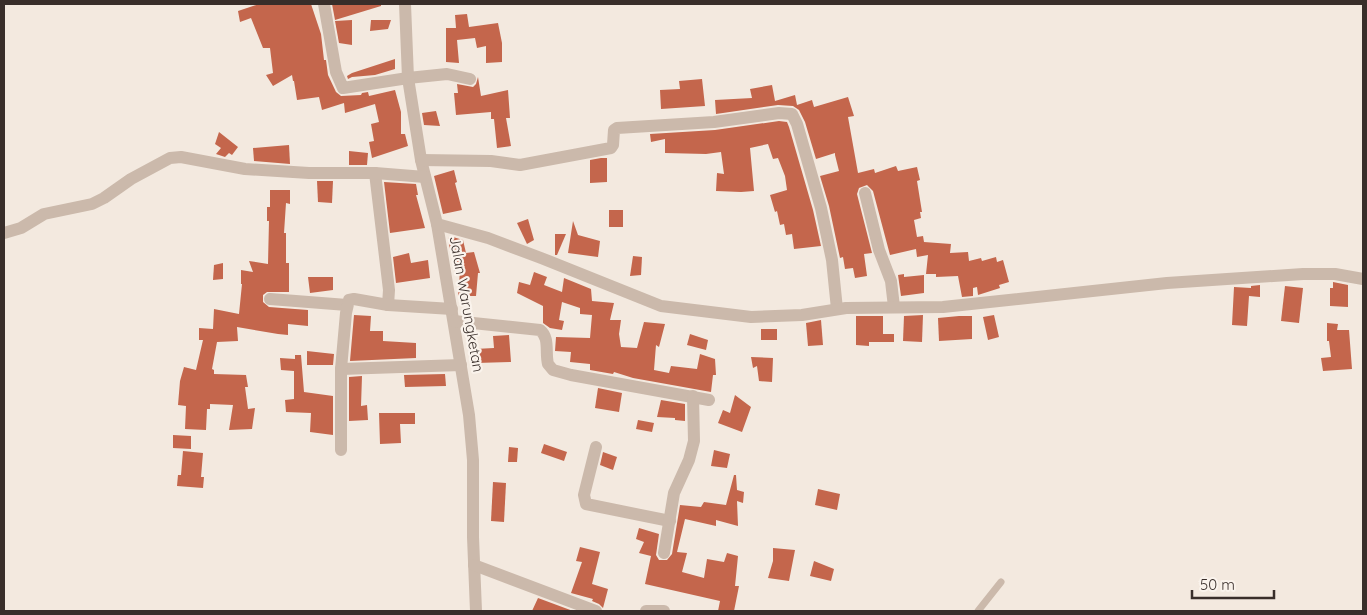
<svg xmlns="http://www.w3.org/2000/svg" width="1367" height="615" font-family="Quicksand,sans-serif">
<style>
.building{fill:#c4664c}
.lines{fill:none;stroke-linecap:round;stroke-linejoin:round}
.lane{stroke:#cbb9ab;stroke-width:7}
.street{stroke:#cbb9ab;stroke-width:12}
.labels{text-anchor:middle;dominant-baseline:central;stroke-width:4.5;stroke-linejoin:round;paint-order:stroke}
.street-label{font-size:15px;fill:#392e2a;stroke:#faf3ec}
</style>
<rect width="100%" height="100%" fill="#f3e9df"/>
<g class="building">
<path d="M259 4H311L321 34 324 60H326L328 75 336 92 341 96 361 95 362 93 368 92 369 96 395 90 401 112V134H405L408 146 372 158 369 142 374 141 371 124 379 122 375 104 345 113 344 103 322 110 319 97 297 100 294 81H293L292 75 273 86 266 75 273 73 270 48H263L251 18 240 22 238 11Z"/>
<path d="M332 4H381V6L335 20Z"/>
<path d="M467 14 469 27 498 23 502 43V62L486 63V46L477 48 475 38 457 40 459 63 446 62V28H456L455 15Z"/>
<path d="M352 20V45L339 43 335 21Z"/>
<path d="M371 20H391L388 29 370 31Z"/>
<path d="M395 59V69L375 75 352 77 348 79 347 76 352 73Z"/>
<path d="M478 77 481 96 508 90 510 118H506L511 146 497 148 494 119H491V112L456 115 454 93H458L457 84 473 87 476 84Z"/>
<path d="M702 79 705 106 661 109 660 90 680 89 679 81Z"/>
<path d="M772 85 775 101 795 95 797 105 812 100 814 107 848 97 854 116 848 117 858 173 874 169 875 173 896 166 898 171 917 167 920 180 917 181 922 212H920L921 218 914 220 917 237 923 236 924 242 951 244 950 253 968 252 969 261 981 258 982 261 996 257 997 262 1003 260 1009 282 999 285 1000 288 978 295 977 287 973 288V296L962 297 958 276 936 277V274H926L928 255 917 257 916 249 890 255 873 191 867 185 859 188 857 194 872 253 864 254 867 276 855 278 853 268 845 269 843 257 840 258 829 206 820 176 839 171 835 155V153L816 159 805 122 799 110 793 106 778 105 716 114 715 100 752 98 750 89Z"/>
<path d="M436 111 440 126 424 125 422 113Z"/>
<path d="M779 121 787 122 789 127 813 210 821 246 794 249 792 234 786 235 784 224 780 225 777 211 775 212 770 195 787 190 785 176 778 158 773 159 768 144 750 148 754 191 741 192 716 191 717 173 724 174 721 152 706 154 665 153V139L651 142 650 134 715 130Z"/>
<path d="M219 132 238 147 232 155 229 153 225 157 216 154 221 148 215 144Z"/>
<path d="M289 145 290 164 254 161 253 148Z"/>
<path d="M349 151 368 153 367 165H349Z"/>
<path d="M601 158H607V182L590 183V160Z"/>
<path d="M454 170 457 182 455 183 462 210 443 214 434 176Z"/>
<path d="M317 181H333L332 203 318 202Z"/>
<path d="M384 182 416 184 418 195H416L425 228 390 233Z"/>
<path d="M270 190H290V204L286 203 284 233H286V263H289V292H267L263 295V302L269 307 308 310V326L288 324V335L278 334 237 327 238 341 217 342 212 369 214 370V374L246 375 248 387H245L248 409 255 408 252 429 229 430 233 405 210 404V409H207L206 430 185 429 186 406 178 405 180 381 184 367 196 370 203 340H199V328L213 329 214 309 239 314 242 284H241V270L253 272 249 261 268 264 269 221H267V207H270Z"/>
<rect x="609" y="210" width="14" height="17"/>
<path d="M528 219 534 240 527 244 517 223Z"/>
<path d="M573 221 578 235 600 241 598 257 568 253Z"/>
<path d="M555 234H566L557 255H555Z"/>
<path d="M453 237 463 240 466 253 474 252 480 273H478L476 296H458L460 271H454V249L450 250 448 238Z"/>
<path d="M409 253 411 263 428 260 430 278 396 283 393 257Z"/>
<path d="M633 256 642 257 641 275 630 276Z"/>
<path d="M223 263V279L213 280 214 265Z"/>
<path d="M534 272 547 277 544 285 562 292 564 278 591 289 592 301 614 303 610 320H621L619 334 621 347 637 348 644 322 665 324 659 347 656 345 654 370 669 373 671 366 697 369 700 354 715 359 716 375H713L711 392 633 378 614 372 613 374 590 370V364L570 362 571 352 555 351 556 337 590 338 592 315 580 314V308L562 302 559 320 564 321 562 330 550 328 543 323V306L517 293 519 282 530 285Z"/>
<path d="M904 274V277L924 275V293L901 296 898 275Z"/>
<path d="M308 277H333V290L310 293Z"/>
<path d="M1333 282 1348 285V307L1330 306V288H1333Z"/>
<path d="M1260 285V297L1249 296 1247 326 1232 325 1234 287 1251 288V286Z"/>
<path d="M1285 286 1303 288 1299 323 1281 321Z"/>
<path d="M354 315 371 316 370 331H383V341L416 343V358L350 361Z"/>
<path d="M923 315 922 342 903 341 904 316Z"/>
<path d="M994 315 999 337 988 340 983 317Z"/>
<path d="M856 316H883V334H894V342H869V346L856 345Z"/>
<path d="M959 316H972V339L939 341 938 318Z"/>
<path d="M821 320 823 345 808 346 806 323Z"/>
<path d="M1327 323 1338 324 1337 330H1349L1352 369 1323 371 1321 358 1331 357 1329 341H1327Z"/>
<rect x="761" y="329" width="16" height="11"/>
<path d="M690 334 708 340 706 350 687 345Z"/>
<path d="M509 335 511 362 476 363 475 349 494 348 493 336Z"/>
<path d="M307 351 334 354 333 365H307Z"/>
<path d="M295 355H301L304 392 333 396V435L310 432 311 413 286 412 285 400 294 399V371L281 370 280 358 295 359Z"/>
<path d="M751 357 773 358 772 382 759 381 757 366 753 368Z"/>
<path d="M445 374 446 386 405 387 404 375Z"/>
<path d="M362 376 361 406 367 405 368 420 349 421V377Z"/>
<path d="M598 388 622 393 619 412 595 408Z"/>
<path d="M735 395 751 407 742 432 718 423 723 410 730 413Z"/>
<path d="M661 400 685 404V421L675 420V418L657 417Z"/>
<path d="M379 413H415V424H400L401 443 380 444Z"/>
<path d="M638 420 654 423 652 432 636 429Z"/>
<path d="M173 435 191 436V449L173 448Z"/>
<path d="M544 444 567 452 564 461 541 453Z"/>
<path d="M509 447 518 448 517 462H508Z"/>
<path d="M714 450 730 454 727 468 711 466Z"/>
<path d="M183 451 203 453 201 477H204L203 488 177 486 178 475H181Z"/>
<path d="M603 452 617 457 613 470 600 465Z"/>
<path d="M734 475H736L737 490 744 492 743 503 737 501 738 526 716 520V526L685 519 677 552 687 553 682 572 704 578 707 559 724 562 727 553 738 556 735 586H739L734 611H718L720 601 645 584 651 556 639 553 644 542 636 539 639 528 659 534 656 555 659 560H667L672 554 680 505 701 507 704 502 726 505Z"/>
<path d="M493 482 506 483 504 522 491 521Z"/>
<path d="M818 489 840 494 837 510 815 505Z"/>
<path d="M580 547 600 552 592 584 608 589 603 608 599 604 592 601 593 599 571 593 582 562 576 561Z"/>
<path d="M773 548 795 550 789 581 768 578 773 561Z"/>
<path d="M814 561 834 569 831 581 810 576Z"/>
<path d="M538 598 573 611H574H532Z"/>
</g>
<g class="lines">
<path class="lane" d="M978 611 1001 582"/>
<g class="street">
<path d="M324 4 336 72 343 88 408 78 447 74 470 79"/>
<path d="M405 4 408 78 421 160 437 224 469 415 473 460V537L476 611"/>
<path d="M421 160 491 161 520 165 611 148 613 145 614 130 617 128 714 122 779 113 792 114 797 124 821 208 832 260 837 309"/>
<path d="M375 173 389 290 388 305"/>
<path d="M865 193 879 250 891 281 894 307"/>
<path d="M437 224 488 238 541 258 661 306 751 317 802 315 846 308 943 307 1167 283 1303 274H1335L1363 279"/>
<path d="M4 233 21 228 44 214 92 204 104 198 131 179 170 158 181 157 245 169 309 173H375L425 177"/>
<path d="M270 299 347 305"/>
<path d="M454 321 540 330C550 338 545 352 548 364L553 370 571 375 709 400"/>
<path d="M341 369 461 365"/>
<path d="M596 447 584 495 586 504 670 521"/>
<path d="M341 450V369L346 313 349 300 354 299 388 305 452 309"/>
<path d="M664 553 674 493 689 460 694 441 693 396"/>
<path d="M474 565 596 611"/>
<path d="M646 611H664"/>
</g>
</g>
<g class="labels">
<g class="street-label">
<text transform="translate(467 304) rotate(80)">Jalan Warungketan</text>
</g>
</g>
<rect width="1367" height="615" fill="none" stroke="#392e2a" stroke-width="10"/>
<path d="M1192 590v8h82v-8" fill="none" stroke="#392e2a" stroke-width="2.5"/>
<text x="1200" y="590" font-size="15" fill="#392e2a" stroke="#faf3ec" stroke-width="4" paint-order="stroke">50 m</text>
</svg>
